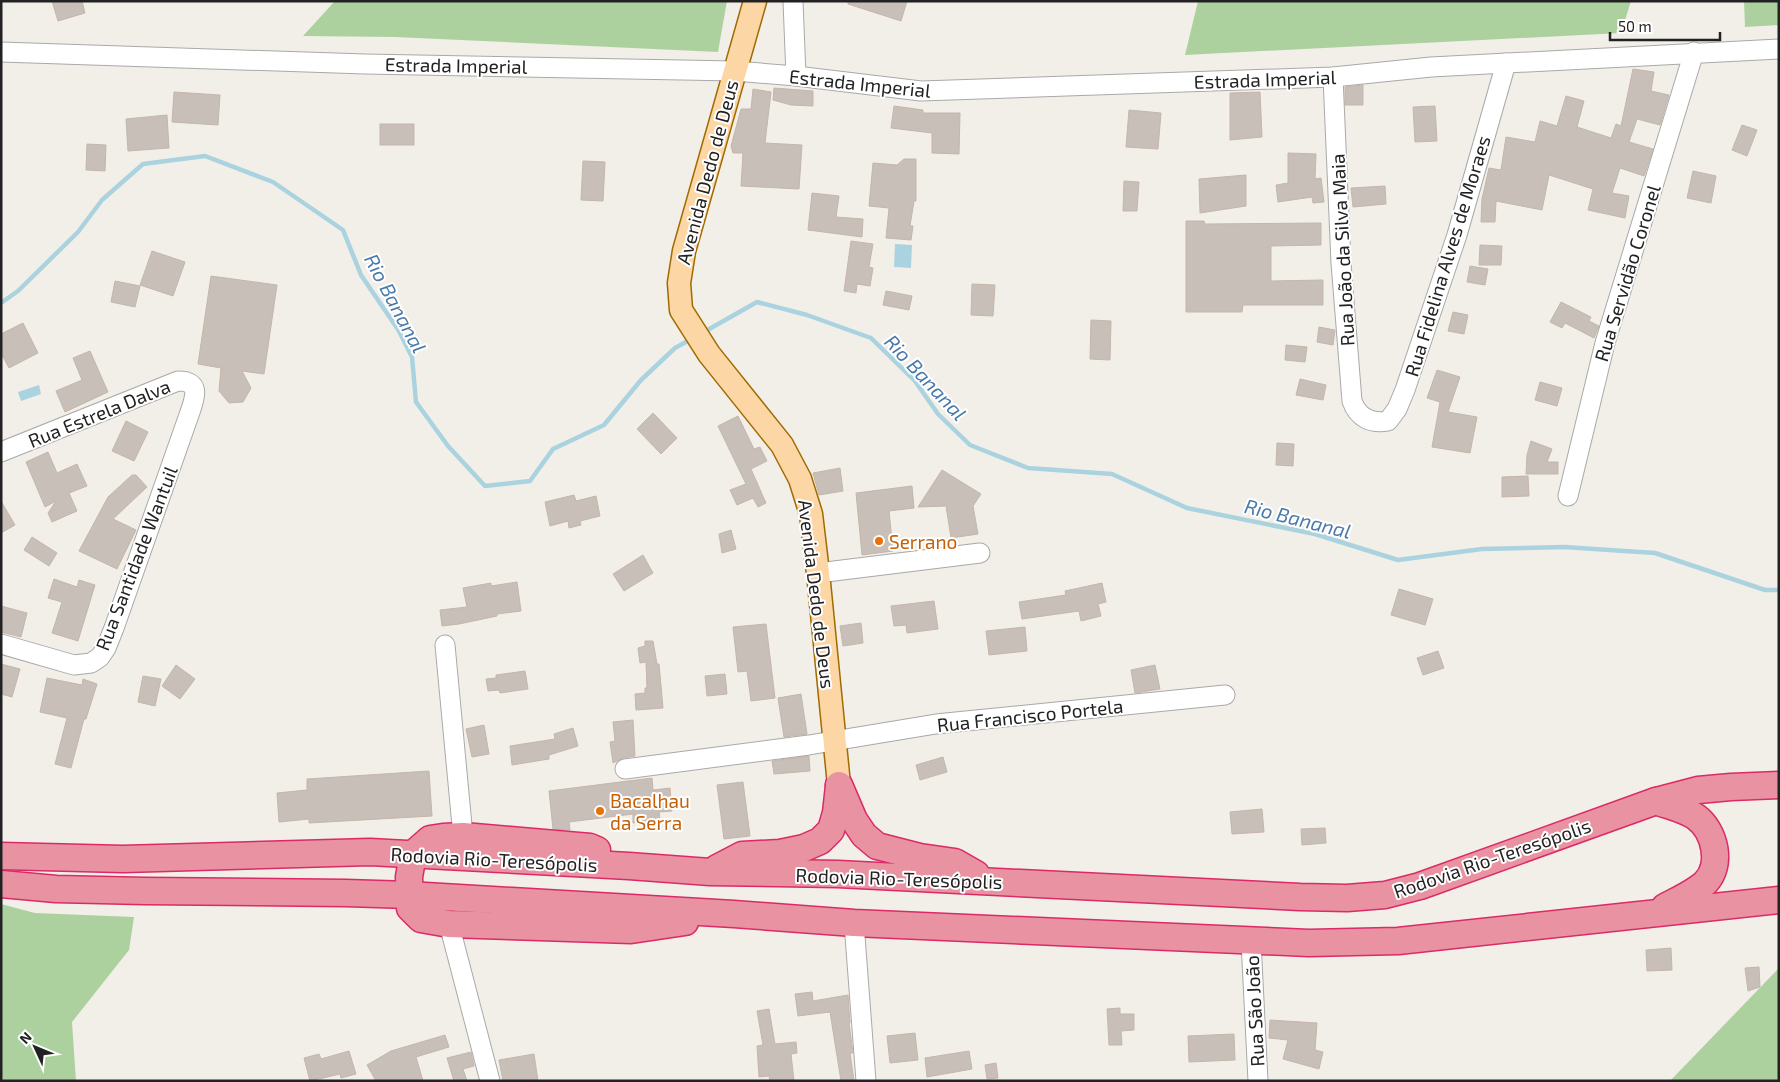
<svg xmlns="http://www.w3.org/2000/svg" width="1780" height="1082" font-family="'Exo 2',sans-serif">
<style>
.forest{fill:#add19e}
.water{fill:#aad3df}
.lines{fill:none;stroke-linecap:round;stroke-linejoin:round}
.stream{stroke:#aad3df;stroke-width:4.5}
.building{fill:#c7bfb8;stroke:#c4b6ab}
.minor-casing{stroke:#a9a9a9;stroke-width:21}
.major-casing{stroke:#a06b00;stroke-width:25}
.highway-casing{stroke:#dc2a67;stroke-width:29}
.minor{stroke:#fff;stroke-width:19}
.major{stroke:#fcd6a4;stroke-width:22}
.highway{stroke:#e892a2;stroke-width:26}
.food-dot{fill:#e8710a;stroke:#fff;stroke-width:2}
.labels{text-anchor:middle;dominant-baseline:central;stroke-width:4;stroke-linejoin:round;paint-order:stroke}
.street-label{font-size:19px;fill:#222;stroke:#fff}
.food-label{font-size:19px;fill:#c56008;stroke:#fff;text-anchor:start}
.water-label{font-size:20px;font-style:italic;fill:#4a7aab;stroke:#fff}
</style>
<rect width="100%" height="100%" fill="#f2efe9"/>
<g class="forest">
<path d="M335 1H727L718 52 395 37 303 36Z"/>
<path d="M1198 1H1631L1621 33 1185 55Z"/>
<path d="M1744 1H1779V25L1745 27Z"/>
<path d="M1 904 35 913 134 917 129 950 72 1022 76 1081H1Z"/>
<path d="M1779 968V1081H1670Z"/>
</g>
<g class="water">
<path d="M895 244 912 245 911 268 894 267Z"/>
<path d="M39 385 41 394 21 401 18 392Z"/>
</g>
<g class="lines">
<g class="stream">
<path d="M1 303 18 291 78 232 102 200 143 164 205 156 273 182 343 230 361 275 399 331 412 357 416 402 448 446 485 486 530 481 553 449 604 425 641 380 675 348 693 338"/>
<path d="M704 332 757 302 807 315 871 338 915 381 938 414 970 445 1028 468 1112 474 1187 508 1315 534 1398 560 1482 549 1564 547 1655 553 1765 590H1779"/>
</g>
</g>
<g class="building">
<path d="M52 1H82L85 13 58 21Z"/>
<path d="M848 1H907L901 21 848 4Z"/>
<path d="M1633 69 1654 72 1651 91 1669 95 1660 125 1637 119 1629 142 1653 149 1644 176 1620 168 1612 193 1629 196 1625 218 1588 210 1593 189 1549 175 1542 210 1496 201 1495 222H1481L1482 199 1489 168 1501 170 1506 137 1535 142 1540 121 1557 126 1566 96 1584 101 1577 127 1611 138 1616 124 1621 126Z"/>
<path d="M1363 85V105H1345V87Z"/>
<path d="M774 88 813 91V106L791 105 773 100Z"/>
<path d="M753 89 771 92 765 143 802 145 799 189 741 186 743 153H733L731 146 741 109H751Z"/>
<path d="M174 92 220 95 218 125 172 122Z"/>
<path d="M1260 92 1262 137 1230 140V93Z"/>
<path d="M894 106 923 110V113H960L959 154 932 153V133L891 128Z"/>
<path d="M1435 106 1437 141 1415 142 1413 107Z"/>
<path d="M1129 110 1161 113 1158 149 1126 147Z"/>
<path d="M167 115 169 148 128 151 126 119Z"/>
<rect x="380" y="124" width="34" height="21"/>
<path d="M1742 125 1757 130 1747 156 1732 150Z"/>
<path d="M87 144 106 145 105 171 86 170Z"/>
<path d="M1288 153 1316 154 1315 179 1321 178 1324 202 1313 203 1312 197 1278 202 1276 185 1288 183Z"/>
<path d="M904 159H916V201H914L910 226H913L911 240 886 238 889 208 869 206 873 163 897 165Z"/>
<path d="M583 161 605 162 603 201 581 200Z"/>
<path d="M1693 171 1716 176 1711 203 1687 198Z"/>
<path d="M1246 175V206L1200 213 1199 179Z"/>
<path d="M1124 181 1139 182 1137 211H1123Z"/>
<path d="M1385 186 1386 204 1353 207 1351 188Z"/>
<path d="M812 193 839 196 836 217 863 219 862 237 808 230Z"/>
<path d="M1186 221H1204L1205 224 1321 223V245L1271 246V281L1323 280V305H1243L1242 312H1186Z"/>
<path d="M851 241 873 244 869 267 873 268 870 286 857 284 856 293 844 291Z"/>
<path d="M1480 245 1502 246 1501 265H1479Z"/>
<path d="M152 251 185 262 173 296 140 285Z"/>
<path d="M1470 266 1488 269 1485 285 1467 282Z"/>
<path d="M211 276 277 285 264 374 242 371 251 388 243 402 229 403 219 391 221 368 198 364Z"/>
<path d="M115 281 140 286 135 307 111 302Z"/>
<path d="M972 284 995 285 993 316 971 315Z"/>
<path d="M886 291 912 296 909 310 883 305Z"/>
<path d="M1561 302 1591 317 1589 321 1599 326 1594 338 1565 323 1562 328 1550 322Z"/>
<path d="M1453 312 1468 315 1464 334 1448 331Z"/>
<path d="M1091 320 1111 321 1110 360 1090 359Z"/>
<path d="M23 323 38 353 9 368 1 353V334Z"/>
<path d="M1319 327 1335 330 1333 345 1317 342Z"/>
<path d="M1286 345 1307 347 1305 362 1285 360Z"/>
<path d="M90 351 108 392 65 412 56 391 82 380 73 358Z"/>
<path d="M1437 370 1460 377 1448 412 1477 417 1470 453 1432 447 1440 402 1427 398Z"/>
<path d="M1300 379 1326 385 1323 400 1296 395Z"/>
<path d="M1540 382 1562 388 1557 406 1535 400Z"/>
<path d="M653 413 677 438 661 454 637 429Z"/>
<path d="M738 416 754 449 760 447 767 461 751 469 766 503 758 507 753 498 737 505 730 490 746 484 718 426Z"/>
<path d="M126 421 148 432 134 461 112 451Z"/>
<path d="M1531 441 1552 449 1547 462H1558V474H1526L1527 455Z"/>
<path d="M1277 443 1294 444 1293 466 1276 465Z"/>
<path d="M48 452 57 473 77 464 87 486 69 493 77 511 52 522 48 513 56 501 45 507 26 462Z"/>
<path d="M840 468 843 491 819 495 813 473Z"/>
<path d="M942 470 981 494 973 506 978 534 951 538 946 506 918 507Z"/>
<path d="M132 475H136L147 487 113 519 136 530 117 569 79 551 108 497Z"/>
<path d="M1528 476 1529 496 1502 497V477Z"/>
<path d="M912 486 914 508 889 511 893 551 862 555 856 493Z"/>
<path d="M574 495 576 501 596 496 600 516 580 521 581 525 569 528 568 521 550 526 545 502Z"/>
<path d="M1 501 15 525 1 533Z"/>
<path d="M731 530 736 549 722 553 719 534Z"/>
<path d="M32 537 57 553 49 566 24 550Z"/>
<path d="M643 555 653 573 624 591 613 574Z"/>
<path d="M54 579 77 587 79 580 95 585 78 641 52 633 62 602 48 598Z"/>
<path d="M517 582 521 611 497 614V616L459 624 442 626 440 610 467 607 463 588 491 583V586Z"/>
<path d="M1102 583 1106 602 1098 604 1101 616 1081 621 1079 611 1022 619 1019 602 1066 595 1065 591Z"/>
<path d="M1399 589 1433 599 1425 625 1391 615Z"/>
<path d="M934 601 938 629 907 633 906 625 894 626 891 606Z"/>
<path d="M1 606 27 613 21 637 1 632Z"/>
<path d="M861 623 863 643 843 646 840 626Z"/>
<path d="M766 624 775 698 751 701 747 671 738 672 733 627Z"/>
<path d="M1025 627 1027 651 989 655 986 631Z"/>
<path d="M645 641H653L657 664H659L663 708 636 710 635 694 645 693V688H647L646 662 640 663 638 648 645 646Z"/>
<path d="M1438 651 1444 668 1423 675 1417 658Z"/>
<path d="M1 664 20 669 12 697 1 694Z"/>
<path d="M176 665 195 679 180 699 162 686Z"/>
<path d="M1155 665 1160 689 1135 693 1131 670Z"/>
<path d="M525 671 528 689 500 693 499 690 488 691 486 679 496 678V675Z"/>
<path d="M725 674 727 694 707 696 705 676Z"/>
<path d="M143 676 161 679 155 706 138 702Z"/>
<path d="M47 678 82 685 83 679 97 684 86 719H84L71 768 55 764 67 718 40 712Z"/>
<path d="M801 694 807 734 784 737 778 698Z"/>
<path d="M633 720 635 756 623 758 613 763 610 742 615 741 613 722Z"/>
<path d="M484 725 489 754 472 757 466 729Z"/>
<path d="M573 728 578 746 549 755V759L512 765 510 746 555 739 554 734Z"/>
<path d="M809 756 810 771 774 774 772 761Z"/>
<path d="M943 757 947 772 920 780 916 765Z"/>
<path d="M429 771 432 816 309 823V819L279 822 277 793 307 790V779Z"/>
<path d="M652 778 653 790 670 788 672 811 659 812 660 819 633 823V814L569 822 570 830 553 829 549 791Z"/>
<path d="M743 782 750 836 724 839 717 785Z"/>
<path d="M1262 809 1264 832 1232 834 1230 812Z"/>
<path d="M1325 828 1326 843 1302 845 1301 829Z"/>
<path d="M1671 948 1672 970 1647 971 1646 950Z"/>
<path d="M1759 967 1760 987 1748 991 1745 968Z"/>
<path d="M812 992 813 1001 848 995 850 1023H849L853 1053H850L854 1081H841L830 1012 798 1016 795 994Z"/>
<path d="M1120 1008V1014H1134V1030L1121 1031 1122 1045H1109L1107 1009Z"/>
<path d="M769 1009 775 1044 796 1042 797 1053 791 1054 794 1081H770L769 1076 759 1077 757 1046 763 1045 757 1011Z"/>
<path d="M1270 1020 1317 1023 1315 1050 1323 1052 1319 1069 1283 1059 1288 1040 1269 1038Z"/>
<path d="M915 1033 918 1060 890 1063 887 1036Z"/>
<path d="M1234 1034 1235 1060 1189 1062 1188 1036Z"/>
<path d="M445 1035 449 1047 416 1057 423 1081H376L367 1065 391 1051Z"/>
<path d="M349 1051 356 1074 341 1078 340 1074 310 1081 304 1058 319 1054 321 1059Z"/>
<path d="M969 1051 972 1069 927 1077 925 1058Z"/>
<path d="M471 1052 474 1066 463 1069 467 1081H454L447 1058Z"/>
<path d="M534 1054 538 1081H503L499 1060Z"/>
<path d="M996 1063 998 1078 987 1079 985 1065Z"/>
</g>
<g class="lines">
<defs>
<g id="minor">
<path d="M793 1 796 76"/>
<path d="M1 52 365 64 735 71 796 76 921 91 1333 77 1431 67 1779 49"/>
<path d="M1333 77 1341 263 1352 401C1358 418 1371 424 1388 421L1397 409 1405 390 1457 235 1506 63"/>
<path d="M1 452 178 381C203 381 194 400 189 415L114 628 106 648 100 657 91 663 74 665 1 644"/>
<path d="M1568 496 1605 343 1694 52"/>
<path d="M818 573 980 553"/>
<path d="M445 645 463 836"/>
<path d="M625 769 809 745 936 724 1225 695"/>
<path d="M854 923 866 1081"/>
<path d="M449 924 490 1081"/>
<path d="M1251 941 1258 1081"/>
</g>
<path id="major" d="M755 1 684 251 679 283 681 310 709 354 782 445 800 479 811 514 818 573 839 785"/>
<g id="highway">
<path d="M839 785 854 820 864 835 877 846 920 857 955 862 976 874"/>
<path d="M1656 801C1669 806 1684 809 1696 817 1715 831 1723 865 1705 883 1694 893 1678 900 1665 907"/>
<path d="M597 850 590 847 463 836 443 837 430 839 413 854 409 877 410 908 421 919 449 924 631 930 685 922"/>
<path d="M1 856 123 859 370 852 629 866 710 872 838 874 1300 897 1347 898 1385 895 1420 886 1656 801 1698 790 1731 787 1779 785"/>
<path d="M717 868 742 855 780 853 804 848 820 841 831 830 836 813 839 786"/>
<path d="M1 884 56 889 145 891 346 893 409 895 734 914 854 923 1309 943 1398 941 1779 900"/>
</g>
</defs>
<use href="#minor" class="minor-casing"/>
<use href="#major" class="major-casing"/>
<use href="#highway" class="highway-casing"/>
<use href="#minor" class="minor"/>
<use href="#major" class="major"/>
<use href="#highway" class="highway"/>
</g>
<g class="food-dot">
<circle cx="879" cy="541" r="5"/>
<circle cx="600" cy="811" r="5"/>
</g>
<g class="labels">
<g class="street-label">
<text transform="translate(456 65) rotate(1)">Estrada Imperial</text>
<text transform="translate(1265 79) rotate(-2)">Estrada Imperial</text>
<text transform="translate(860 83) rotate(6)">Estrada Imperial</text>
<text transform="translate(707 172) rotate(-75)">Avenida Dedo de Deus</text>
<text transform="translate(1342 250) rotate(-93)">Rua João da Silva Maia</text>
<text transform="translate(1447 256) rotate(-73)">Rua Fidelina Alves de Moraes</text>
<text transform="translate(1627 273) rotate(-73)">Rua Servidão Coronel</text>
<text transform="translate(99 413) rotate(-22)">Rua Estrela Dalva</text>
<text transform="translate(136 558) rotate(-69)">Rua Santidade Wantuil</text>
<text transform="translate(817 594) rotate(83)">Avenida Dedo de Deus</text>
<text transform="translate(1030 715) rotate(-6)">Rua Francisco Portela</text>
<text transform="translate(1492 858) rotate(-19)">Rodovia Rio-Teresópolis</text>
<text transform="translate(494 859) rotate(3)">Rodovia Rio-Teresópolis</text>
<text transform="translate(899 878) rotate(2)">Rodovia Rio-Teresópolis</text>
<text transform="translate(1254 1011) rotate(-93)">Rua São João</text>
</g>
<g class="food-label">
<text x="889" y="541">Serrano</text>
<text x="610" y="800">Bacalhau<tspan x="610" dy="22">da Serra</tspan></text>
</g>
<g class="water-label">
<text transform="translate(396 303) rotate(62)">Rio Bananal</text>
<text transform="translate(926 377) rotate(47)">Rio Bananal</text>
<text transform="translate(1298 518) rotate(14)">Rio Bananal</text>
</g>
</g>
<rect width="1780" height="1082" fill="none" stroke="#222222" stroke-width="5"/>
<g transform="translate(35 1047) rotate(314)" stroke="#ffffff" stroke-width="4" paint-order="stroke">
<path d="M0-4L9 19L0 12L-9 19Z" fill="#222222"/>
<text y="-8" font-size="14" font-weight="bold" text-anchor="middle" fill="#222222">N</text>
</g>
<path d="M1610 32v8h110v-8" fill="none" stroke="#222222" stroke-width="2.5"/>
<text x="1618" y="32" font-size="15" fill="#222222" stroke="#ffffff" stroke-width="4" paint-order="stroke">50 m</text>
</svg>
